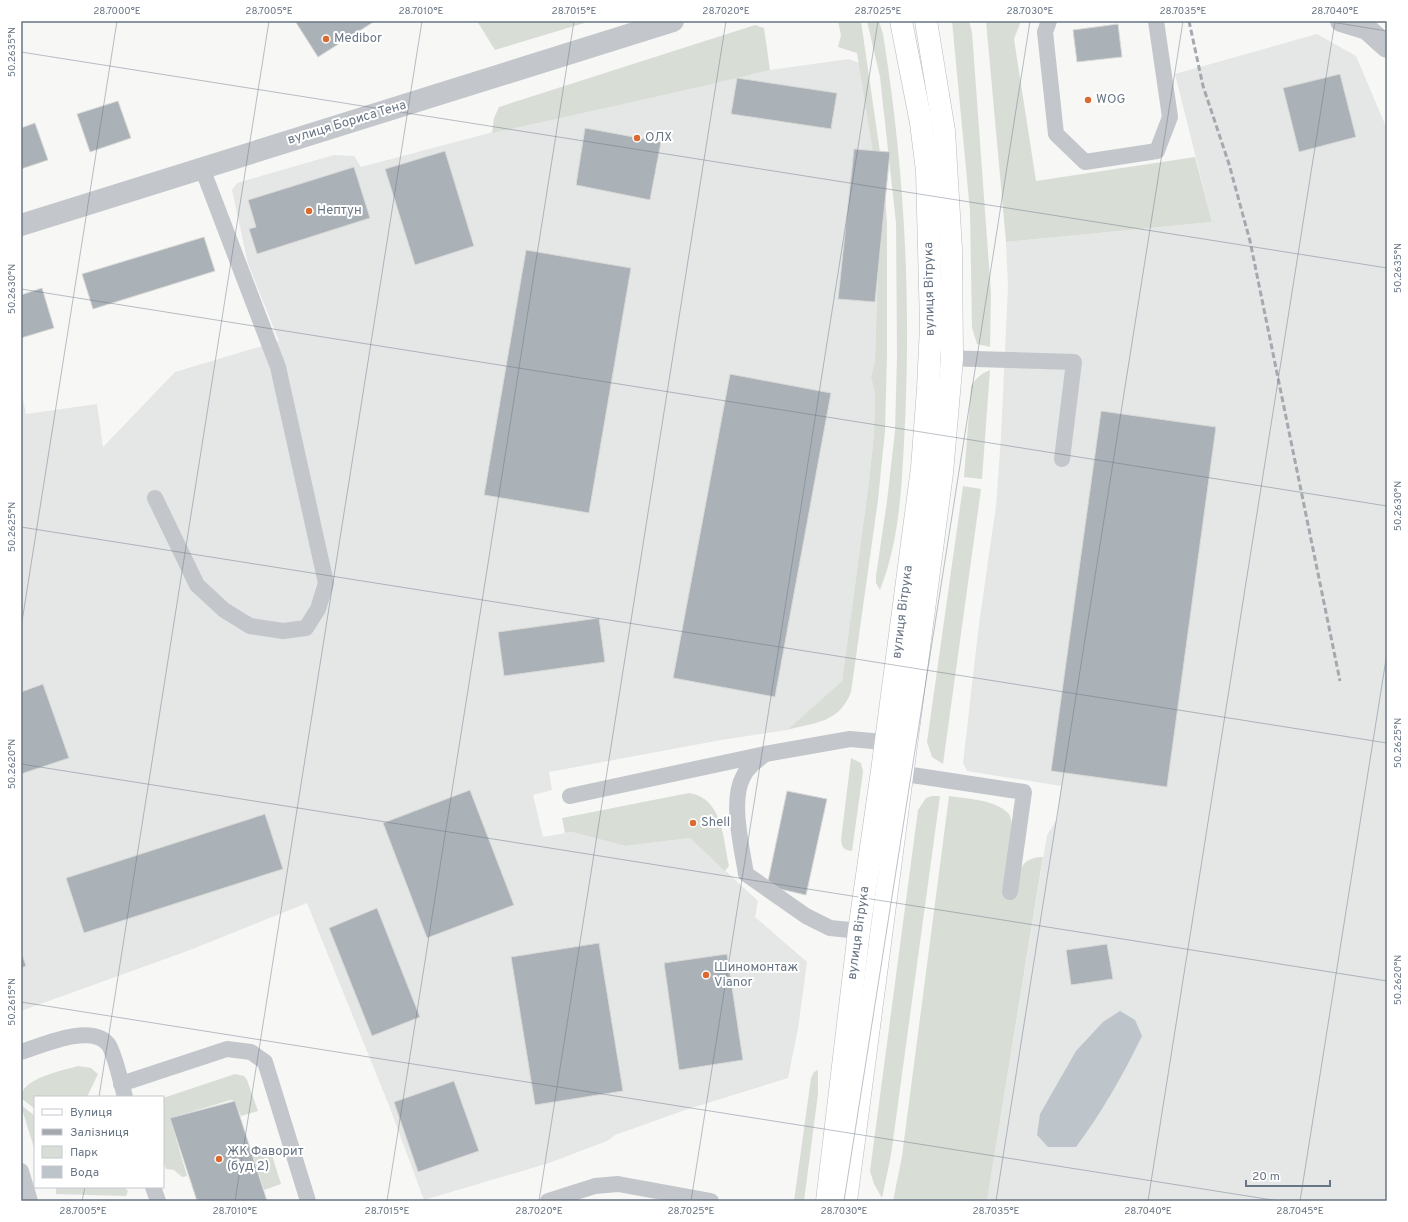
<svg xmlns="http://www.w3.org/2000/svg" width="1408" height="1222" font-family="Overpass,sans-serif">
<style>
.built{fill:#e5e6e6}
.green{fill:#d8ded6}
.water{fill:#bdc5cb}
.building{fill:#aab1b7;stroke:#d9d9d7}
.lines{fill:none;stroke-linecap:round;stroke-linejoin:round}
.secondary-casing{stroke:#b6babe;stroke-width:23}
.service{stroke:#c3c6ca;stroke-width:16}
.minor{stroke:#c3c6ca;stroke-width:22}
.tertiary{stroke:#c3c6ca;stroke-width:22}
.secondary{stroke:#fff;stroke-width:22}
.rail{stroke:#a4a9af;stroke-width:3;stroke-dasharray:6 3;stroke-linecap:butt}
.ticks{fill:none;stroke:#687584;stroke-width:1;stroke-opacity:0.45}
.poi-dot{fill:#da6a32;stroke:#fff;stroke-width:1.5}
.labels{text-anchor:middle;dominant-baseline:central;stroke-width:4;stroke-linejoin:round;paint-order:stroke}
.poi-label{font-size:13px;fill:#687584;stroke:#fff;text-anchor:start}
.street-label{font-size:13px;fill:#687584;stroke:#fff}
.neatline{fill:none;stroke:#687584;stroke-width:1.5}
.ticks-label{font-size:10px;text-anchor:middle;fill:#687584}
</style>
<rect width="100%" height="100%" fill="#f7f7f5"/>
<g class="built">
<path d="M1317 34 1356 56 1387 129V1201H987L1047 835 1057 819 1061 786 967 771 963 763 979 624 996 506 1001 437 1008 287 1006 242 1212 222 1175 74Z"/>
<path d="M849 59 859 63 880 196 875 361 871 377 875 394 874 434 869 481 842 681 787 730 721 740 549 772 552 790 533 795 543 837 572 832 625 846 690 838 758 901 755 917 807 962 798 1029 788 1078 688 1109 615 1135 607 1141 549 1163 424 1200 388 1103 307 903 190 950 21 1011V390L26 414 97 404 103 447 175 372 279 341 248 264 232 190 237 183 334 155 354 156 361 167 497 131 700 87 770 70Z"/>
</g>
<g class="green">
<path d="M477 21H591L495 50Z"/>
<path d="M838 21H861L884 180 887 223V355L885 431 878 500 851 692C839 723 816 722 787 730L842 681 869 481 874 434 875 394 871 377 875 361 880 196 857 53 838 47 841 35Z"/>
<path d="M867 21H879L883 34C904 164 911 292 905 423 902 479 901 537 880 590L876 583V576L887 501 895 431 897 355 896 223 880 77Z"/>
<path d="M952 21H969L972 32 991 293 990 347 977 344 972 328 970 211Z"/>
<path d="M986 21H1021L1014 39 1036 181 1195 157 1212 222 1006 242Z"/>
<path d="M755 25 764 28 770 70 700 87 492 133 494 118 499 107Z"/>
<path d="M990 370 982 479 964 477 971 386C976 378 982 373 990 370Z"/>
<path d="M963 486 981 489 943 764 932 757 927 742Z"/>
<path d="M851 758 861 763 863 772 852 851C844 850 842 848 841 840Z"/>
<path d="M689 793C723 798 723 839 729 866L725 871 690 838 625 846 572 832 565 833 562 818Z"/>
<path d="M932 796H940L891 1155 882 1198 874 1184 870 1171 918 810 926 798Z"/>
<path d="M949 796C968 799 993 799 1008 813 1018 823 1006 879 1004 895L1017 897C1020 875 1016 858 1043 857L987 1201H893L902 1156Z"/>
<path d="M78 1066 91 1068 98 1074 87 1097H35V1109L21 1098C21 1078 62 1071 78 1066Z"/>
<path d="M818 1070V1094L804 1201H794L811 1078 814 1072Z"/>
<path d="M235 1074 244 1076 247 1080 258 1111 241 1116 235 1101 231 1100 170 1118 187 1176 182 1177 174 1170 166 1169 163 1160V1098Z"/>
<path d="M21 1105 35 1116V1151L21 1106Z"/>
<path d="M269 1146 281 1184 264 1190 252 1152Z"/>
<path d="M56 1187H124L128 1191 126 1196 56 1194Z"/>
</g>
<path class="water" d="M1120 1011 1135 1020 1142 1036C1123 1075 1102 1112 1076 1147H1048L1037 1135 1040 1114 1076 1051 1103 1022Z"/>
<g class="building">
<path d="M295 21H375L318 57Z"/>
<path d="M1118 24 1122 57 1077 62 1073 30Z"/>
<path d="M1340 74 1356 137 1299 152 1283 88Z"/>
<path d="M737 78 837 93 831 129 731 114Z"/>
<path d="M118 101 131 138 90 152 77 114Z"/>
<path d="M35 123 48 160 21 169V128Z"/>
<path d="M585 128 661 142 650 200 576 185Z"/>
<path d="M854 149 890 152 875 302 838 299Z"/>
<path d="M445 151 474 246 415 265 385 169Z"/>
<path d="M354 167 370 218 257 254 249 229 256 227 248 200Z"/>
<path d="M204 237 215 271 93 309 82 274Z"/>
<path d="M526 250 631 268 589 513 484 495Z"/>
<path d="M42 288 54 328 21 338V295Z"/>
<path d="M730 374 831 393 775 697 673 678Z"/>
<path d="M1101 411 1216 427 1167 787 1051 771Z"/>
<path d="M599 618 605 662 504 676 498 632Z"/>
<path d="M43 684 69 758 21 774V692Z"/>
<path d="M470 790 514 905 427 938 383 823Z"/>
<path d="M787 791 827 799 806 895 767 886Z"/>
<path d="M265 814 283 869 84 933 66 878Z"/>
<path d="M377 908 420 1017 372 1036 329 928Z"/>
<path d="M599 943 623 1091 535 1105 511 957Z"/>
<path d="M1107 944 1113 979 1071 985 1066 950Z"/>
<path d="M21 951 26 966 21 968Z"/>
<path d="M727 954 743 1060 679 1070 664 963Z"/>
<path d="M454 1081 479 1151 418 1172 394 1102Z"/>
<path d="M235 1101 267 1201H197L170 1118Z"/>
</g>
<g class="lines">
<defs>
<g id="secondary">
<path d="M827 1201 859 931 882 771 922 468 928 389 931 326 927 171 921 123 901 21"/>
<path d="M846 1201 942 473 952 358 951 249 944 131 926 21"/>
</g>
</defs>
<use href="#secondary" class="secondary-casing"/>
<g class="service">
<path d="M1049 21 1045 32 1056 134 1085 162 1157 151 1170 117 1156 21"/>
<path d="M942 358 1074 362 1062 459"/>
<path d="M155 498 197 585 224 610 250 626 283 631 306 628 318 609 326 583 278 367 202 168"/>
<path d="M764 755C755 762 747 768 743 777 730 801 742 848 746 874L806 916 830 928 870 932"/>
<path d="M892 772 1024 792 1010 892"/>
<path d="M570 796 765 754 850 739 895 743"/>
<path d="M21 1052C43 1045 91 1023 108 1044 114 1051 122 1086 125 1097"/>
<path d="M121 1084 227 1049 251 1052 265 1062 308 1201"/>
<path d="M21 1171 30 1201"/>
<path d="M153 1187 158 1201"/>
<path d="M548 1201 595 1186 618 1184 711 1201"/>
</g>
<path class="minor" d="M1341 21 1367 29 1387 47"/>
<path class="tertiary" d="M21 225 673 21"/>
<use href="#secondary" class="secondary"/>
<path class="rail" d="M1189 21 1203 86 1229 164 1250 241 1340 681"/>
</g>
<path class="ticks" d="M1325 21 1387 31M21 52 1387 268M21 289 1387 506M21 527 1387 743M21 628 117 21M21 764 1387 981M21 1002 1279 1201M99 1097 269 21M82 1201 85 1187M235 1201 422 21M387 1201 574 21M539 1201 726 21M691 1201 878 21M844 1201 1030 21M996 1201 1183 21M1148 1201 1335 21M1300 1201 1387 653"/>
<g class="poi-dot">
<circle cx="326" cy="39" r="4"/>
<circle cx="1088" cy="100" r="4"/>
<circle cx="637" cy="138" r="4"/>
<circle cx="309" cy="211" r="4"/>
<circle cx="693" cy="823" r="4"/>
<circle cx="706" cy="975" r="4"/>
<circle cx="219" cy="1159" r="4"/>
</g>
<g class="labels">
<g class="poi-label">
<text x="334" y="39">Medibor</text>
<text x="1096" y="100">WOG</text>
<text x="645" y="138">ОЛХ</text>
<text x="317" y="211">Нептун</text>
<text x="701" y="823">Shell</text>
<text x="714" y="968">Шиномонтаж<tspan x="714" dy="15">Vianor</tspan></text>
<text x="227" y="1152">ЖК Фаворит<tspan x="227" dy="15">(буд 2)</tspan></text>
</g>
<g class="street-label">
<text transform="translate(347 123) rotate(-17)">вулиця Бориса Тена</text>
<text transform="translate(930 289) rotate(-91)">вулиця Вітрука</text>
<text transform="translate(903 612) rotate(-83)">вулиця Вітрука</text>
<text transform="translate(859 933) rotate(-82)">вулиця Вітрука</text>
</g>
</g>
<rect width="1408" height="1222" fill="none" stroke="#ffffff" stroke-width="44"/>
<rect x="34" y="1096" width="130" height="92" fill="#ffffff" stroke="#c3c8ce"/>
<rect x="42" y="1109" width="20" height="6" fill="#ffffff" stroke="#c3c8ce"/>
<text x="70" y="1116" font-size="12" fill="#687584">Вулиця</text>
<rect x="42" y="1129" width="20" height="6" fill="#a4a9af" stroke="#c3c8ce"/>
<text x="70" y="1136" font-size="12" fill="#687584">Залізниця</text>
<rect x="42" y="1146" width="20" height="12" fill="#d8ded6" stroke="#c3c8ce"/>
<text x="70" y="1156" font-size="12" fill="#687584">Парк</text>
<rect x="42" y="1166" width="20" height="12" fill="#bdc5cb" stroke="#c3c8ce"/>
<text x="70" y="1176" font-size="12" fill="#687584">Вода</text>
<path d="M1246 1180v6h84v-6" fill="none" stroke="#687584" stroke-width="2"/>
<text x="1252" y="1180" font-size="12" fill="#687584" stroke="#ffffff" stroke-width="3" paint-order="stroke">20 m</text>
<rect x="22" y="22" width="1364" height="1178" class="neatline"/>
<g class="ticks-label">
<text x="117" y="14">28.7000°E</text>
<text x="269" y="14">28.7005°E</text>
<text x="421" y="14">28.7010°E</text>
<text x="574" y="14">28.7015°E</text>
<text x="726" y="14">28.7020°E</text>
<text x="878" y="14">28.7025°E</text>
<text x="1030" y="14">28.7030°E</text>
<text x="1183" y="14">28.7035°E</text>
<text x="1335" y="14">28.7040°E</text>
<text transform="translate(11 52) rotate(-90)" y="4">50.2635°N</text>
<text transform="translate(1397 268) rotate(-90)" y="4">50.2635°N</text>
<text transform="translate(11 289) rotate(-90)" y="4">50.2630°N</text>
<text transform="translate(1397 506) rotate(-90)" y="4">50.2630°N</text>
<text transform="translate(11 527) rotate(-90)" y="4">50.2625°N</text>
<text transform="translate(1397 743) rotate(-90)" y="4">50.2625°N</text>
<text transform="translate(11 764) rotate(-90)" y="4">50.2620°N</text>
<text transform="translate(1397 980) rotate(-90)" y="4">50.2620°N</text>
<text transform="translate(11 1002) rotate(-90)" y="4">50.2615°N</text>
<text x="83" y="1214">28.7005°E</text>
<text x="235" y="1214">28.7010°E</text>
<text x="387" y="1214">28.7015°E</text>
<text x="539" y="1214">28.7020°E</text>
<text x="691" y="1214">28.7025°E</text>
<text x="844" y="1214">28.7030°E</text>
<text x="996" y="1214">28.7035°E</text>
<text x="1148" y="1214">28.7040°E</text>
<text x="1300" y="1214">28.7045°E</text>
</g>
</svg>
